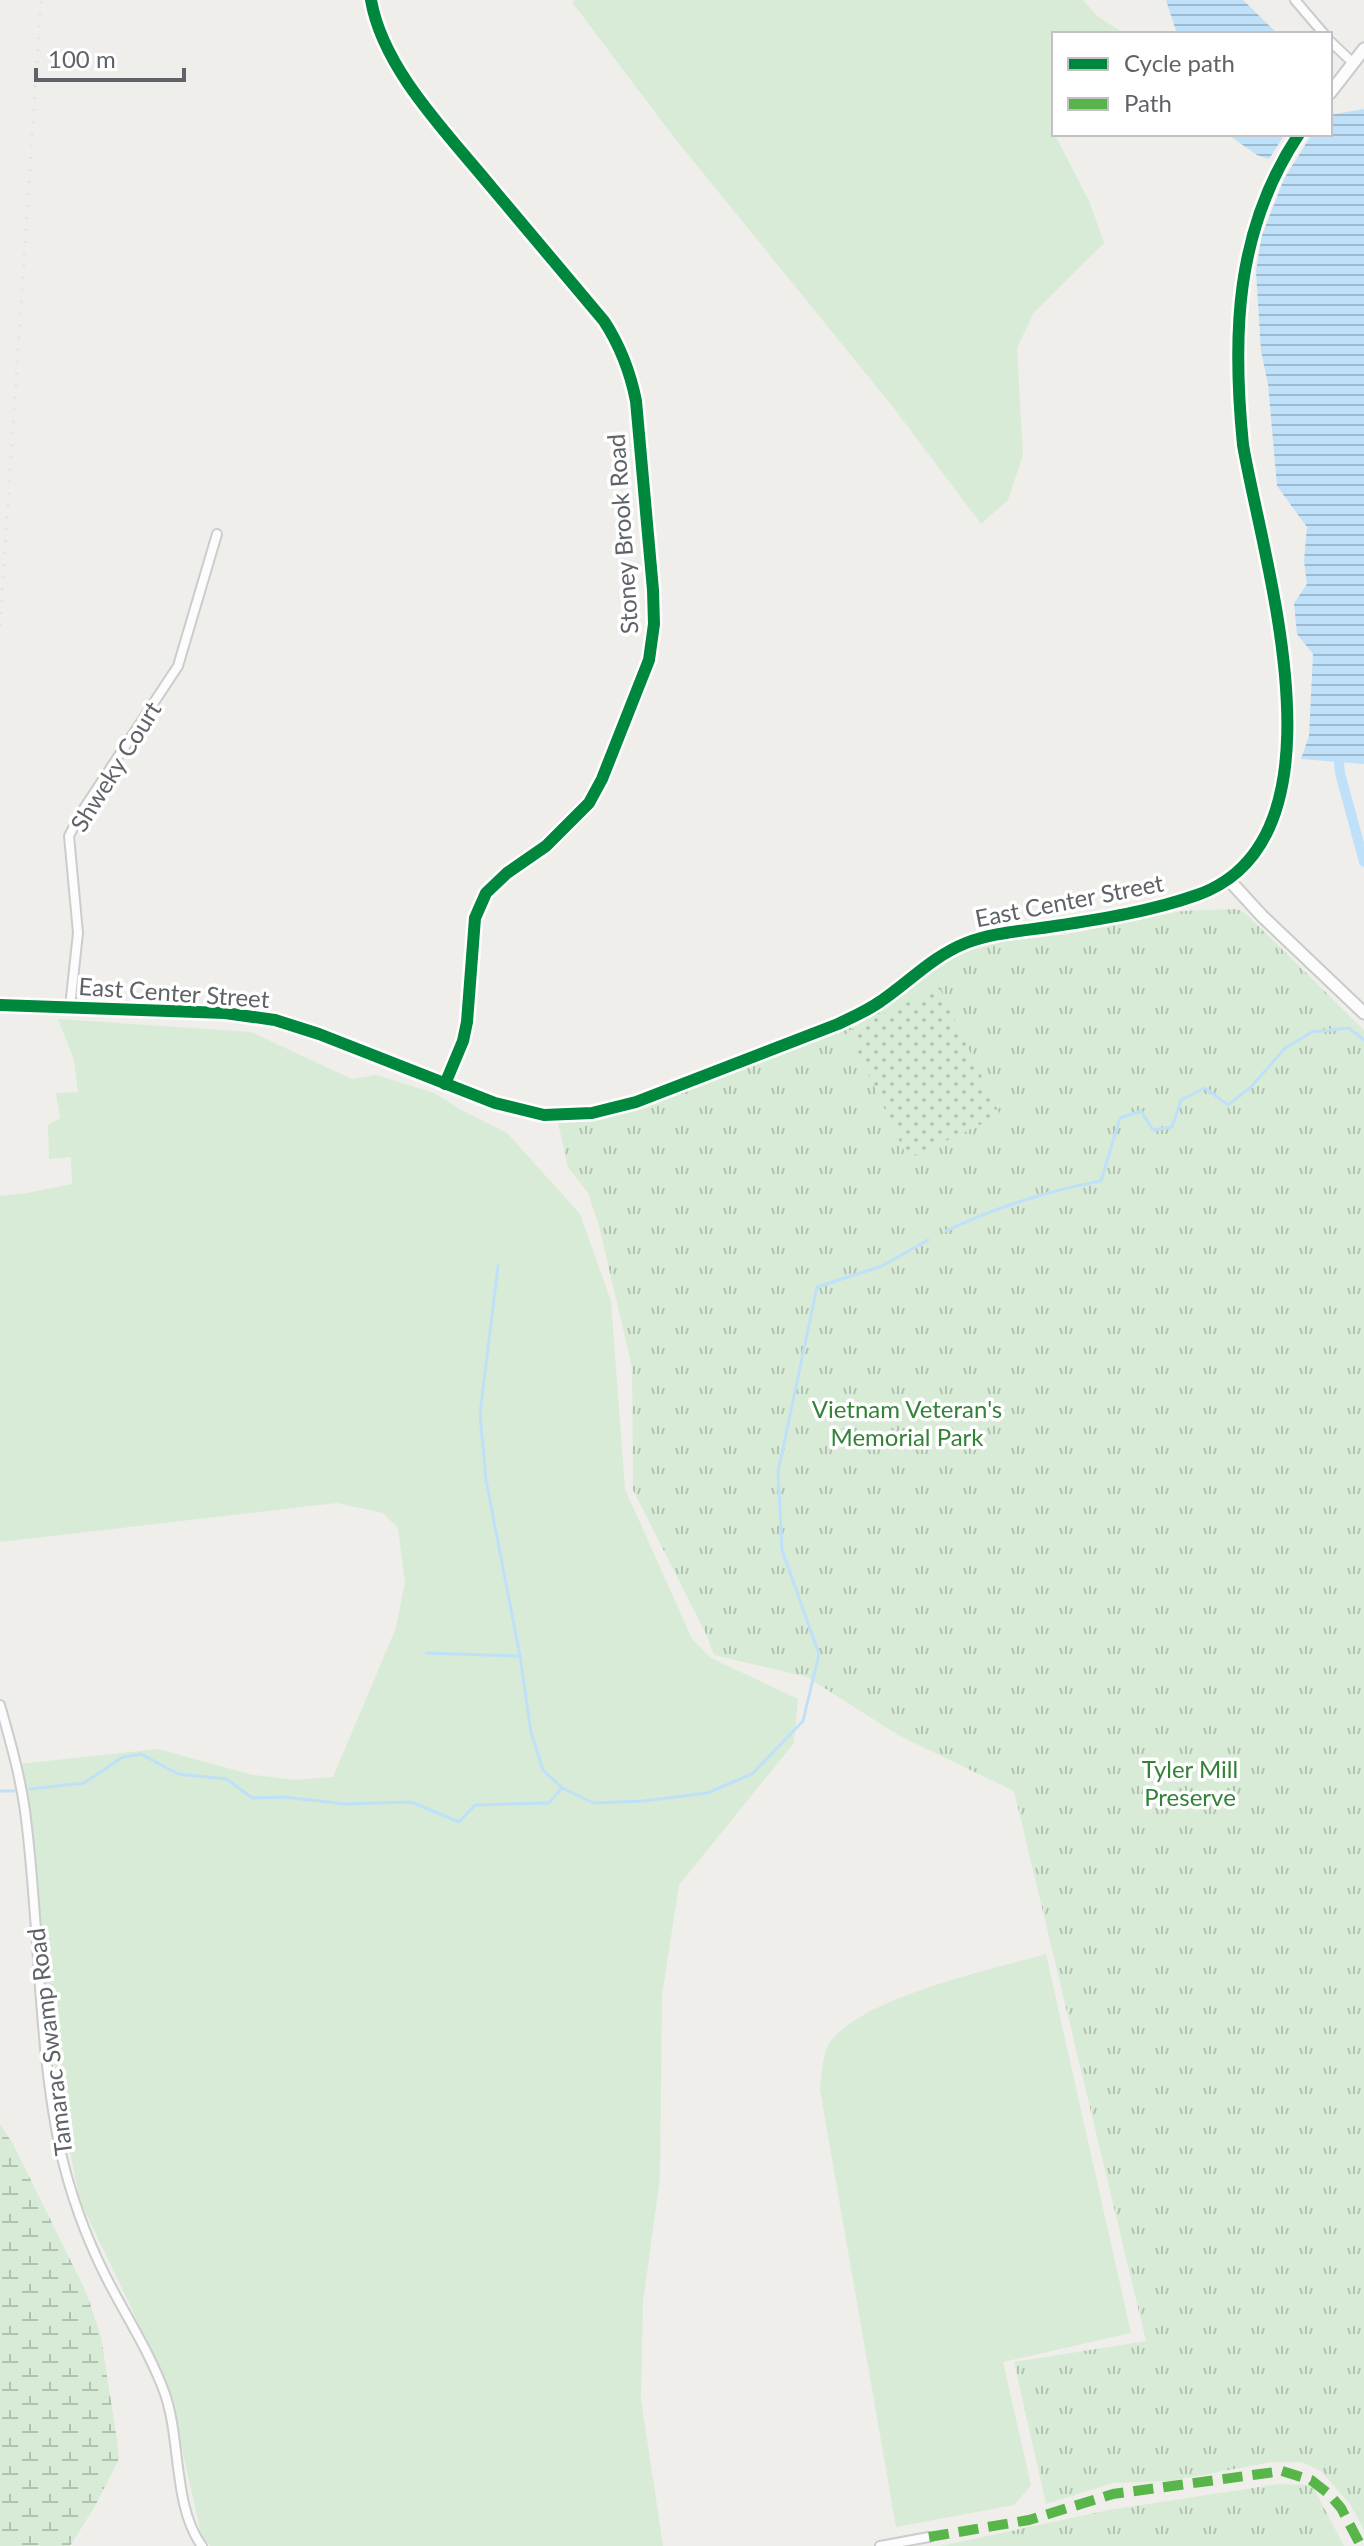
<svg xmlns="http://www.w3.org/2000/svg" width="1364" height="2546" font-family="Lato,sans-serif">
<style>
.grass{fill:#d8ebd6}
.wetland{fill:url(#wetland-marsh)}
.park{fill:url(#park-tufts)}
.garden{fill:url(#garden-dots)}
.water{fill:url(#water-rules)}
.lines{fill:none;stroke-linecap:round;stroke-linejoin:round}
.stream{stroke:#bfe0f9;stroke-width:3}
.canal{stroke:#bfe0f9;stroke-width:10}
.street-casing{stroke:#cbcccc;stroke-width:12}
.secondary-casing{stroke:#cacacb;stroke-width:15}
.street{stroke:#fdfcfc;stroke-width:8}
.secondary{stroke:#fdfcfc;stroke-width:11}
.rail{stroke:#e4e4e4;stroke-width:3;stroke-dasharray:2 10;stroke-linecap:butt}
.quiet{stroke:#58b549;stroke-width:10;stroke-dasharray:20 10;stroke-linecap:butt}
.cycleway-casing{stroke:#fff;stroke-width:17}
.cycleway{stroke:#00873e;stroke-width:12}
.labels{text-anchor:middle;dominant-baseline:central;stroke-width:7;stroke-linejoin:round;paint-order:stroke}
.street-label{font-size:24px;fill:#5f6368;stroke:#fff}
.park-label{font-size:24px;fill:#348238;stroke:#fff}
</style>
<defs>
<pattern id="wetland-marsh" width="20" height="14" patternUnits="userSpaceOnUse" patternTransform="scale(2)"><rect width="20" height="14" fill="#d8ebd6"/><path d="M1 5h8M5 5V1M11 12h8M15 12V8" fill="none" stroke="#b2c2b1"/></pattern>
<pattern id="park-tufts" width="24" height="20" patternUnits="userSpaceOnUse" patternTransform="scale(2)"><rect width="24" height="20" fill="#d8ebd6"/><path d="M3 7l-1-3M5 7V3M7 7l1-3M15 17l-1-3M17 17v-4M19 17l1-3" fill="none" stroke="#b2c2b1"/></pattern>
<pattern id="garden-dots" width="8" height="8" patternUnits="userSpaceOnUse" patternTransform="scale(2)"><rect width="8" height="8" fill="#d8ebd6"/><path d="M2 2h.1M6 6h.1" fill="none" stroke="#b2c2b1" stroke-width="1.8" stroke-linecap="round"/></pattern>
<pattern id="water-rules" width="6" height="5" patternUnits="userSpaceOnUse" patternTransform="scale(2)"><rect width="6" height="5" fill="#bfe0f9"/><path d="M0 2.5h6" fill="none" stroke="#9eb9cd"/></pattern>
</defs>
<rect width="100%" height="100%" fill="#efeeea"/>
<g class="grass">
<path d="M575 0H1083L1097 16 1125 34H1054L1052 129 1089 201 1104 243 1033 314 1017 348 1023 455 1008 500 981 524 893 407 673 136 572 2Z"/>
<path d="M58 1019 251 1032 352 1079 376 1075 434 1093 463 1111 507 1133 580 1214 611 1301 625 1489 692 1639 711 1658 798 1699 794 1743 679 1885 662 1996 660 2178 643 2302 641 2399 663 2546H210L201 2534 170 2395 130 2305 80 2201 58 2093 19 1764 158 1749 253 1775 295 1780 333 1777 396 1628 405 1582 398 1528 383 1513 337 1503 0 1542V1196L27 1193 72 1184 71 1157 49 1159 48 1125 60 1118 56 1093 78 1092 74 1060Z"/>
<path d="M1046 1954 1131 2333 1003 2362 1031 2485 1014 2505 896 2527 820 2090C822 2077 822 2053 830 2042 864 1997 990 1970 1046 1954Z"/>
</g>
<path class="wetland" d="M0 2124 13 2144 86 2292 101 2337 117 2440 119 2459 94 2508 70 2546H0Z"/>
<g class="park">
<path d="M1237 909 1246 914 1364 1030V2529L1350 2504 1321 2471 1301 2462H1272L1170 2481 1113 2483 1046 2504 1014 2362 1146 2341 1014 1791 898 1735 807 1677 714 1655 706 1634 633 1490 632 1367 599 1226 588 1193 568 1167 558 1123 590 1121 638 1108 855 1026 872 1016 948 959 973 948 997 942 1069 934 1182 911Z"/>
<path d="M1278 2484 1312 2485 1344 2546H940L1109 2510Z"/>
</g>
<path class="garden" d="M939 987 1000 1115 908 1159 848 1031Z"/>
<g class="water">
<path d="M1166 0H1243L1278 34H1177Z"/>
<path d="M1364 109V764L1301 759 1309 736 1313 654 1297 634 1294 603 1307 584 1304 561 1307 527 1277 486 1268 384 1261 351 1256 271 1262 235 1284 179 1312 134H1330V115Z"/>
<path d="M1227 134H1285L1269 159 1257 155Z"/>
</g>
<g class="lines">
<g class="stream">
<path d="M946 1231C997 1207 1046 1191 1101 1181L1120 1118 1141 1111 1153 1130 1172 1127 1181 1100 1205 1088 1228 1105 1251 1087 1285 1048 1312 1032 1349 1028 1364 1040"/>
<path d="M498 1266 480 1414 486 1480 520 1656 531 1732 543 1770 561 1787"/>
<path d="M427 1653 519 1656"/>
<path d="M30 1789 84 1783 123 1757 141 1754 178 1774 227 1779 252 1798 284 1797 345 1804 411 1802 459 1822 475 1805 549 1803 562 1788 594 1803 643 1801 707 1793 752 1774 803 1721 819 1654 782 1550 778 1472 817 1287 882 1266 928 1240"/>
<path d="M0 1791H14"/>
</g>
<path class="canal" d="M1339 762 1340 773 1364 862"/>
<defs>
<g id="street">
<path d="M371 0C383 70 449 135 493 189 530 233 567 277 604 321 621 347 630 371 636 401L653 590 654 624 649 660 602 779 589 803 546 846 507 873 486 893 475 918 467 1022 463 1041 445 1084"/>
<path d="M1295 0 1324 34"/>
<path d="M1330 41 1353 63"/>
<path d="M70 1007 78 933 69 836 81 813 178 666 217 534"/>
<path d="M0 1705C10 1740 20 1775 25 1811 40 1924 37 2038 60 2149 70 2193 85 2235 105 2275 125 2315 150 2352 165 2394 181 2440 173 2507 202 2546"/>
<path d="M880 2546 929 2537"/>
</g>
<g id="secondary">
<path d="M1330 93 1364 49"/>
<path d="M1229 880 1262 916 1364 1013"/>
<path d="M0 1005 225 1013 275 1020 319 1034 495 1103 544 1115 592 1113 636 1102 838 1024C853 1017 867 1011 881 1001 909 982 933 956 966 943 994 932 1025 931 1055 926 1102 919 1152 911 1197 895 1354 840 1263 562 1243 445 1232 334 1235 230 1299 134"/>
</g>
</defs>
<use href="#street" class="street-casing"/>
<use href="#secondary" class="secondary-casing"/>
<use href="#street" class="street"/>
<use href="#secondary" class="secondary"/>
<path class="rail" d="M0 626 41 0"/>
<path class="quiet" d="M929 2537 1029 2520 1113 2494 1282 2471 1311 2480 1329 2494 1341 2508 1361 2546"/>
<defs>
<g id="cycleway">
<path d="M371 0C383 70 449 135 493 189 530 233 567 277 604 321 621 347 630 371 636 401L653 590 654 624 649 660 602 779 589 803 546 846 507 873 486 893 475 918 467 1022 463 1041 445 1084"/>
<path d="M0 1005 225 1013 275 1020 319 1034 495 1103 544 1115 592 1113 636 1102 838 1024C853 1017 867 1011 881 1001 909 982 933 956 966 943 994 932 1025 931 1055 926 1102 919 1152 911 1197 895 1354 840 1263 562 1243 445 1232 334 1235 230 1299 134"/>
</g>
</defs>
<use href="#cycleway" class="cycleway-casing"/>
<use href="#cycleway" class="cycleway"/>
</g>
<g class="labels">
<g class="street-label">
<text transform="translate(622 534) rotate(-94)">Stoney Brook Road</text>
<text transform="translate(115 766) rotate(-58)">Shweky Court</text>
<text transform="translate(1069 900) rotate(-11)">East Center Street</text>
<text transform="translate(174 992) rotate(4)">East Center Street</text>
<text transform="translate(49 2042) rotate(-97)">Tamarac Swamp Road</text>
</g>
<g class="park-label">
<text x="907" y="1408">Vietnam Veteran's<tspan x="907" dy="28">Memorial Park</tspan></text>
<text x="1190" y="1768">Tyler Mill<tspan x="1190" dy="28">Preserve</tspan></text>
</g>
</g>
<rect x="1052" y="32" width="280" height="104" fill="#ffffff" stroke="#bfc1c3" stroke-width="2"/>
<rect x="1068" y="58" width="40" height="12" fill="#00873e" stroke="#bfc1c3" stroke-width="2"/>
<text x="1124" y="72" font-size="24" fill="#5f6368">Cycle path</text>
<rect x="1068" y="98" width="40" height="12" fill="#58b549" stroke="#bfc1c3" stroke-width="2"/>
<text x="1124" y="112" font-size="24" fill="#5f6368">Path</text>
<path d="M36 68v12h148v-12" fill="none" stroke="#5f6368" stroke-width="4"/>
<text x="48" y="68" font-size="24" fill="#5f6368" stroke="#ffffff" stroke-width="6" paint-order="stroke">100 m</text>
</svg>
